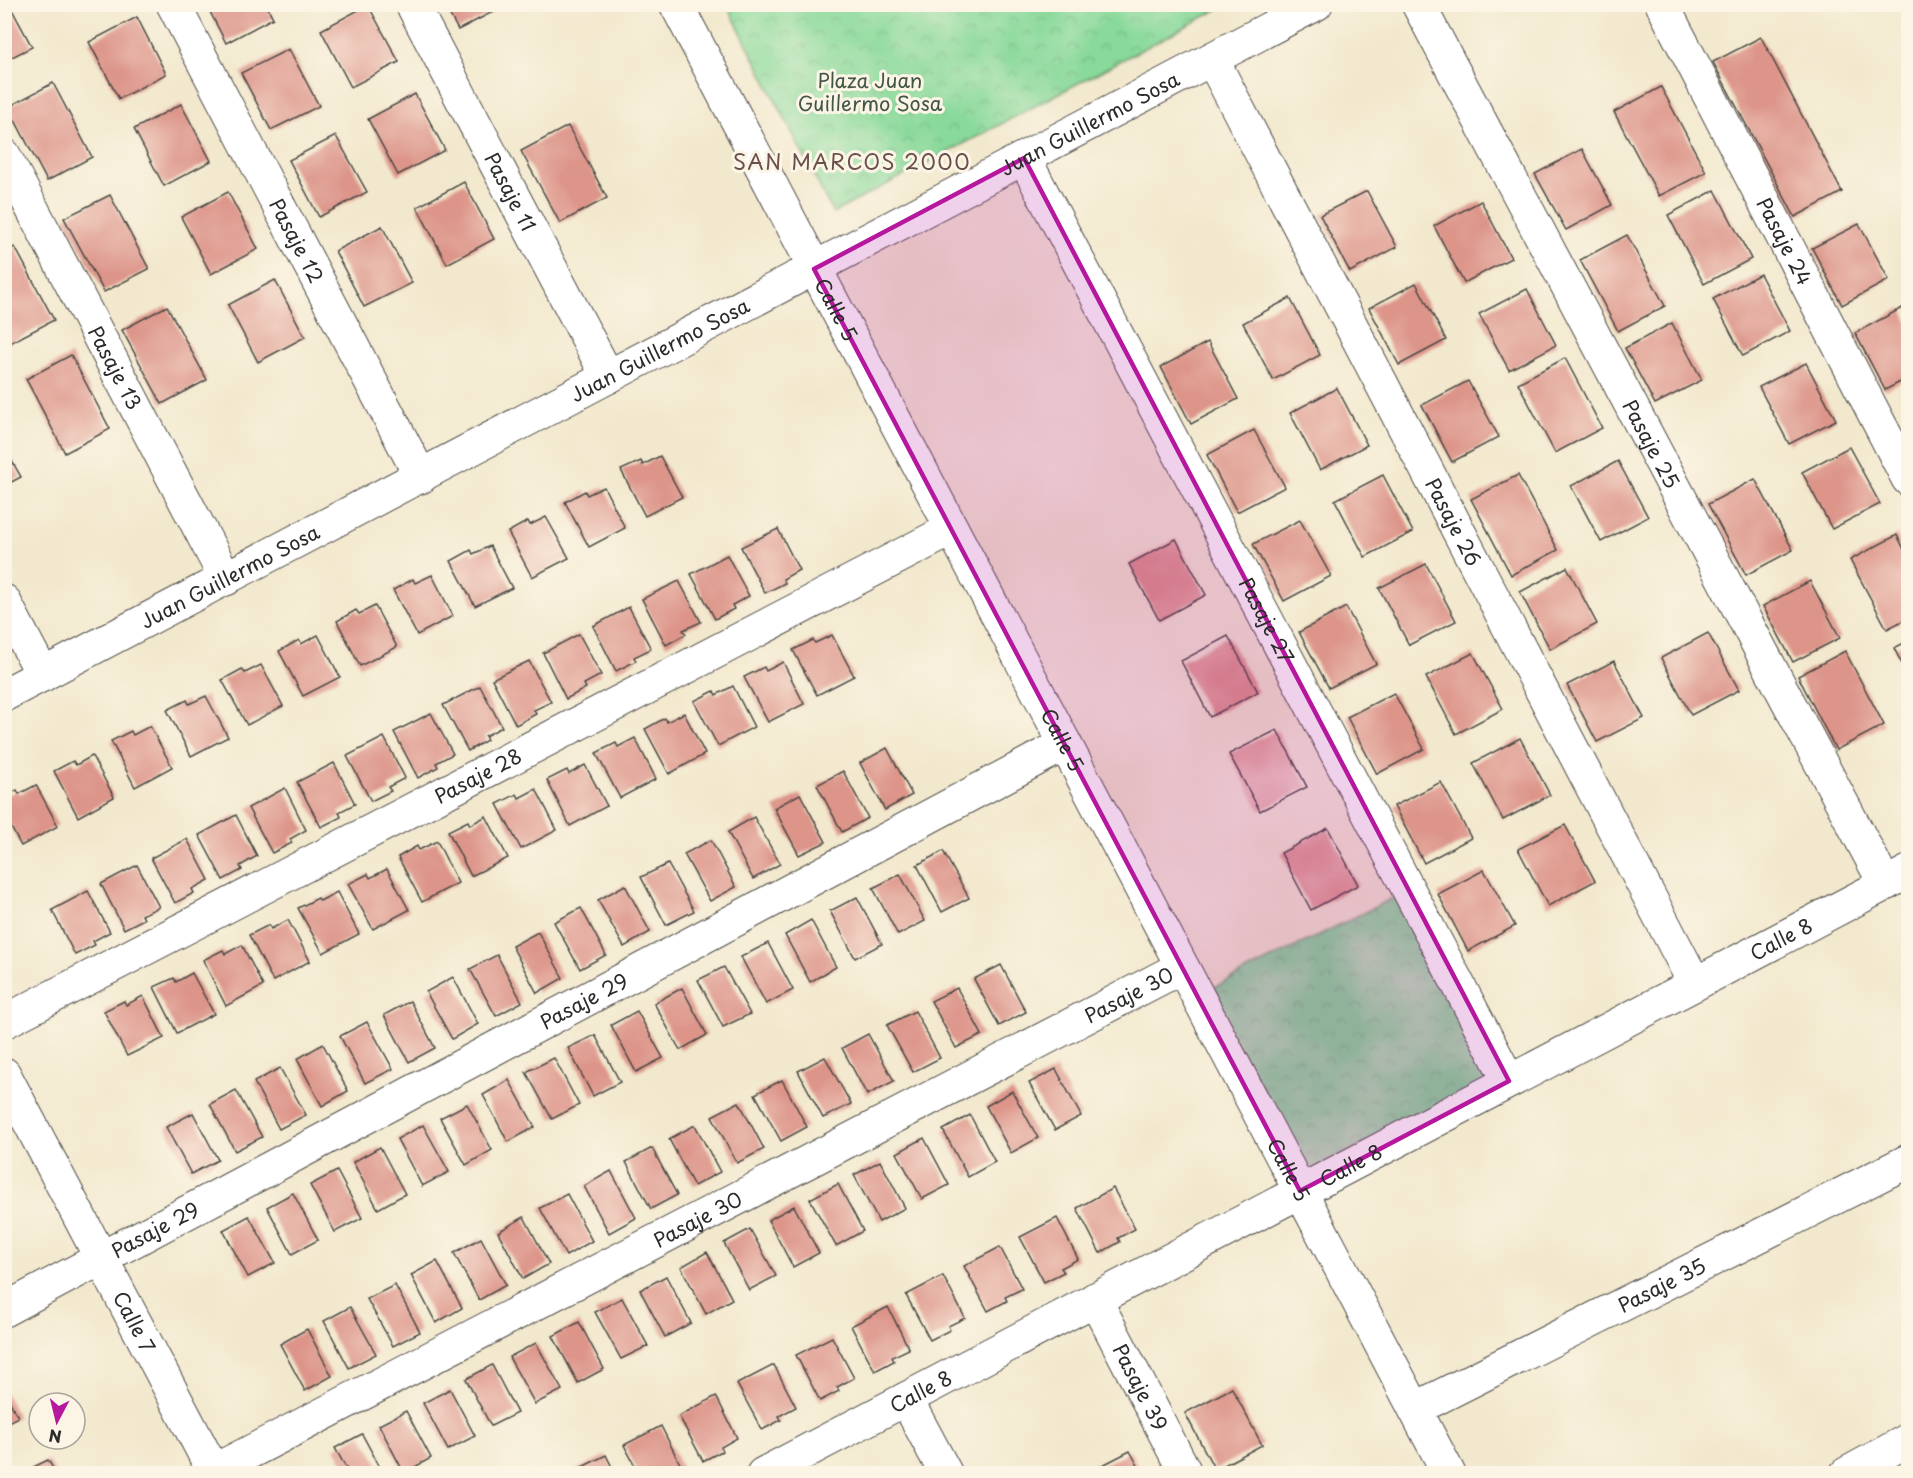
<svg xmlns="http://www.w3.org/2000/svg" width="1913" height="1478" font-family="'Playpen Sans',sans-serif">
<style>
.park{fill:url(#park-crowns);stroke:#5a8262;stroke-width:1.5}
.building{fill:#dd958a}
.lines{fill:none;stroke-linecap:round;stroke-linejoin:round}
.minor-casing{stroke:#494743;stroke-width:35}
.minor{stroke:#fff;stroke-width:33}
.marked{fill:#b5179e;fill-opacity:0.2;stroke:#b5179e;stroke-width:4.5;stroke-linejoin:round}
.labels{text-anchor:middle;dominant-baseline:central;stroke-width:6;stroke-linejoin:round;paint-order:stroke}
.park-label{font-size:20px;fill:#425647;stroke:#fcf5e5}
.street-label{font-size:20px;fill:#2b2b2b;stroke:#fcf5e5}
.neighbourhood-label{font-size:21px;letter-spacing:1.5px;fill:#69504c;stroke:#fcf5e5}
</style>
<defs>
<pattern id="park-crowns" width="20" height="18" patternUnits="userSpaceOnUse" patternTransform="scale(1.5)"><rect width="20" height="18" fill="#88d99a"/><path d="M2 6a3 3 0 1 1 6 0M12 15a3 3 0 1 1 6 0" fill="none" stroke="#76ba85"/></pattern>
</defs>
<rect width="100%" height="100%" fill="#fcf5e5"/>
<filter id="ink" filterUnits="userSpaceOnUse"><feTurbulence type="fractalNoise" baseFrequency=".0167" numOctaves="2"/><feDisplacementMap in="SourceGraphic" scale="12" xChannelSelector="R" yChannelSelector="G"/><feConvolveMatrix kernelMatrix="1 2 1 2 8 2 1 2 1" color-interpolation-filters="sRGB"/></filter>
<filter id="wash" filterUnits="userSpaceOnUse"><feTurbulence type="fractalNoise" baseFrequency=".008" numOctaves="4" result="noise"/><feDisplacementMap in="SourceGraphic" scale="24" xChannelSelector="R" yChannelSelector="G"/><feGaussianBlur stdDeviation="1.35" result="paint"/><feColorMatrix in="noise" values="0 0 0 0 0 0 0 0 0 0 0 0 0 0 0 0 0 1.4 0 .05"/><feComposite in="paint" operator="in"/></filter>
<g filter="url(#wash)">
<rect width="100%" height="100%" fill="#f2e8cd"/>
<g class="park">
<path d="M727 5H1226L833 213Z"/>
<path d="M1401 894 1496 1076 1303 1175 1207 991Z"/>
</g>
<g id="blocks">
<g class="building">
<path d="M4 4H9L32 47 4 61Z"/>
<path d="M206 4H266L273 18 226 43Z"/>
<path d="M444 4H504V6L458 30Z"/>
<path d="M368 5 399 62 351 87 321 30Z"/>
<path d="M137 17 166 74 119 99 89 42Z"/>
<path d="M1761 37 1842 192 1795 217 1713 62Z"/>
<path d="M289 49 319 106 271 130 241 73Z"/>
<path d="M53 83 92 157 47 181 8 107Z"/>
<path d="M1661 87 1706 172 1659 196 1614 112Z"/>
<path d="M415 94 445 150 398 175 368 119Z"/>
<path d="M181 104 211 161 164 186 134 129Z"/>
<path d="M568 126 607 198 560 223 521 151Z"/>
<path d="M336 136 367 192 319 217 289 160Z"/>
<path d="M1582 149 1612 205 1566 230 1535 174Z"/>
<path d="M464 182 494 239 447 264 417 207Z"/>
<path d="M1715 190 1751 259 1704 284 1668 215Z"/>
<path d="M1367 191 1397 247 1350 272 1320 215Z"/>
<path d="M228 192 258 249 211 274 181 217Z"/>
<path d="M110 195 149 269 104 292 64 218Z"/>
<path d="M1481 201 1511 258 1464 283 1434 226Z"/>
<path d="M1859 224 1889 280 1842 305 1812 248Z"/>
<path d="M382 226 412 283 364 307 335 251Z"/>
<path d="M1627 235 1665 306 1618 331 1580 260Z"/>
<path d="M15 247 54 320 8 344 4 338V252Z"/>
<path d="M1760 274 1790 331 1743 356 1713 299Z"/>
<path d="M275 280 305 337 258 362 228 305Z"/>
<path d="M1416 283 1446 340 1399 365 1369 308Z"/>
<path d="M1527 289 1556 345 1509 370 1479 314Z"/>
<path d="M1290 298 1320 355 1273 380 1243 323Z"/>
<path d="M167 306 207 380 162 404 122 330Z"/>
<path d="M1902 308 1908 321V378L1885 390 1855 333Z"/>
<path d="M1672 323 1702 380 1655 404 1625 348Z"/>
<path d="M1208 342 1238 399 1191 424 1161 367Z"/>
<path d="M71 355 110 429 65 453 26 379Z"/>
<path d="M1565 358 1602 428 1555 453 1518 383Z"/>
<path d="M1806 363 1836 420 1789 444 1759 387Z"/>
<path d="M1468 381 1499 437 1452 462 1422 405Z"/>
<path d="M1337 388 1367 445 1320 470 1290 413Z"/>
<path d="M1254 430 1285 487 1237 512 1207 455Z"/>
<path d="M4 447 21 477 4 486Z"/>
<path d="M1849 447 1880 504 1832 529 1802 472Z"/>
<path d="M660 456 682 497 645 516 621 470 641 461 643 465Z"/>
<path d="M1618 461 1648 517 1601 542 1571 486Z"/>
<path d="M1383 475 1413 532 1365 557 1335 500Z"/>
<path d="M1518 475 1558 550 1511 575 1471 499Z"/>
<path d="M1755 479 1793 550 1746 575 1708 504Z"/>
<path d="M604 487 625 528 589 547 565 502 585 491 587 495Z"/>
<path d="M546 517 569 558 532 577 508 532 528 521 530 525Z"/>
<path d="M1300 520 1331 576 1284 601 1253 544Z"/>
<path d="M778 529 799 570 783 579 785 583 765 593 741 547Z"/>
<path d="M1897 535 1908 557V618L1887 629 1850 560Z"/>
<path d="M1176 539 1206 595 1159 620 1129 564Z"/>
<path d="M490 546 512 588 475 606 451 561 471 550 473 554Z"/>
<path d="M727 555 749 596 732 605 734 609 715 619 691 574Z"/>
<path d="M1426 564 1456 621 1409 645 1379 588Z"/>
<path d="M1567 567 1597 624 1550 649 1520 592Z"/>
<path d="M432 575 453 616 417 635 393 590 413 579 415 583Z"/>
<path d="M679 581 701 622 683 630 686 634 666 645 642 599Z"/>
<path d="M1810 581 1840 638 1793 662 1763 606Z"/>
<path d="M375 606 397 647 360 666 337 621 356 610 359 614Z"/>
<path d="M629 607 651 649 634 657 636 661 616 671 593 626Z"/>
<path d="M1346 607 1376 664 1329 688 1299 632Z"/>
<path d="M1708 633 1739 690 1691 715 1661 658Z"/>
<path d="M579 634 601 675 584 684 586 688 566 699 543 653Z"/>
<path d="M318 635 340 677 303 696 279 651 299 640 301 644Z"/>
<path d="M832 635 854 676 817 695 793 650 813 640 815 643Z"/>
<path d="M1228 636 1258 692 1210 717 1181 661Z"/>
<path d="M1908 641V676L1894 648Z"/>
<path d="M1845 651 1884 725 1836 750 1798 676Z"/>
<path d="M1473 653 1503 709 1456 734 1426 677Z"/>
<path d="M529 661 551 702 534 710 536 714 516 725 492 679Z"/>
<path d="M1614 661 1644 718 1597 742 1567 685Z"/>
<path d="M783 662 804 704 768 722 744 677 764 667 766 671Z"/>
<path d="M261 665 283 706 247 725 222 680 242 669 245 673Z"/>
<path d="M480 686 502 727 485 736 487 740 468 751 443 705Z"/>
<path d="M733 686 754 727 718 746 694 701 714 691 716 695Z"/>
<path d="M1394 693 1424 749 1377 774 1347 717Z"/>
<path d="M206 696 228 737 191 756 167 710 187 700 189 704Z"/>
<path d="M431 713 453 754 436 763 438 767 418 778 394 732Z"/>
<path d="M684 713 705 754 669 774 645 729 665 718 667 722Z"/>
<path d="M150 726 172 767 135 787 111 741 131 731 133 735Z"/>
<path d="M1277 730 1307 787 1260 811 1229 754Z"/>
<path d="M384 737 405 778 388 787 391 791 371 801 347 756Z"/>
<path d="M635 738 656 779 620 798 596 753 616 743 618 747Z"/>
<path d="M1520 738 1550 795 1503 820 1473 763Z"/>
<path d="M887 748 912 795 885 810 860 763Z"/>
<path d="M92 756 114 797 78 817 54 771 73 761 76 765Z"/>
<path d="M334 763 355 804 339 812 341 817 321 827 297 782Z"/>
<path d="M585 765 607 806 570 826 547 780 567 770 569 774Z"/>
<path d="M843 771 868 818 842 832 817 785Z"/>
<path d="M1441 782 1471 838 1424 863 1394 806Z"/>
<path d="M36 785 58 826 21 846 4 814V797L17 790 19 794Z"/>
<path d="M285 788 306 830 290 839 292 843 272 853 248 808Z"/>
<path d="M536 789 557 830 521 849 497 804 517 794 519 798Z"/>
<path d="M800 794 826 842 799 855 774 808Z"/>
<path d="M236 815 257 856 240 866 242 870 223 880 199 835Z"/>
<path d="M486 816 508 858 471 876 448 831 468 821 470 825Z"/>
<path d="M754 817 780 864 753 879 728 832Z"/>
<path d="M1565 825 1595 881 1548 906 1518 849Z"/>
<path d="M1328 828 1358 885 1311 910 1281 853Z"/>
<path d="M187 839 209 880 192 889 194 893 175 903 151 858Z"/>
<path d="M711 840 736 887 710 901 684 854Z"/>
<path d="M437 841 458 883 422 902 398 857 417 846 419 850Z"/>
<path d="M943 851 969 898 942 912 917 865Z"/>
<path d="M668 864 694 911 666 925 641 877Z"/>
<path d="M137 865 159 907 142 915 144 919 124 929 101 884Z"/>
<path d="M387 869 409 910 373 929 348 884 368 874 370 878Z"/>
<path d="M1484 870 1515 926 1468 951 1438 894Z"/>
<path d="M900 874 925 921 898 935 873 888Z"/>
<path d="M625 885 650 932 624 947 598 900Z"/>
<path d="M88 891 110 932 93 941 95 945 75 955 52 910Z"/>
<path d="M337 892 359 934 323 953 298 908 318 898 320 901Z"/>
<path d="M857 897 882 944 855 958 830 911Z"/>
<path d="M581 908 606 955 580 969 554 922Z"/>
<path d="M288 920 310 961 273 981 249 935 269 925 271 929Z"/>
<path d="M811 920 836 967 810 982 785 935Z"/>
<path d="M538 932 563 978 537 993 512 946Z"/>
<path d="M768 943 793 990 766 1004 741 957Z"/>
<path d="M242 945 263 986 226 1006 203 960 223 950 225 954Z"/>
<path d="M497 955 522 1002 496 1016 470 969Z"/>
<path d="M1001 965 1026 1012 999 1026 974 979Z"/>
<path d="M724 967 750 1014 723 1027 698 980Z"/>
<path d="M192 973 214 1014 177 1033 154 987 174 978 176 982Z"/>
<path d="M453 977 478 1024 452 1039 426 992Z"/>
<path d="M682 988 707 1035 680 1050 654 1003Z"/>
<path d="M957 988 982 1035 956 1048 931 1001Z"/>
<path d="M143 996 164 1038 127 1056 104 1011 124 1001 126 1005Z"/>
<path d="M410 1001 435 1048 409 1062 384 1015Z"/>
<path d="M637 1011 663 1058 636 1072 611 1025Z"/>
<path d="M915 1011 940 1058 913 1072 887 1025Z"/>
<path d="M367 1022 393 1069 365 1083 340 1036Z"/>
<path d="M868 1034 894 1081 867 1095 842 1048Z"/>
<path d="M595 1035 620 1082 593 1096 568 1048Z"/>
<path d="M323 1044 348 1091 322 1106 297 1059Z"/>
<path d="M825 1057 851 1104 823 1118 798 1071Z"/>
<path d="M554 1058 579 1105 552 1119 526 1072Z"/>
<path d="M280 1068 306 1115 279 1129 254 1082Z"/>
<path d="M1056 1069 1081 1116 1055 1130 1029 1083Z"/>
<path d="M509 1080 535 1127 508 1142 483 1095Z"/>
<path d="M782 1080 807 1127 781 1141 755 1094Z"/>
<path d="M236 1090 262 1137 235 1151 210 1104Z"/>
<path d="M1012 1091 1038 1138 1011 1153 986 1106Z"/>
<path d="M739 1102 764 1149 737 1163 712 1116Z"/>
<path d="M467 1104 492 1150 466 1165 440 1118Z"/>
<path d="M193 1113 218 1160 191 1174 166 1127Z"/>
<path d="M970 1115 995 1162 968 1177 943 1130Z"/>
<path d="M423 1125 449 1172 422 1186 397 1139Z"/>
<path d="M695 1125 720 1172 694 1186 669 1139Z"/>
<path d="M924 1138 949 1185 922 1199 897 1153Z"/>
<path d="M380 1147 405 1194 378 1209 353 1162Z"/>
<path d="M652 1148 677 1195 651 1209 626 1162Z"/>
<path d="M880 1161 905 1208 879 1222 854 1175Z"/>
<path d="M337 1171 362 1218 335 1232 310 1185Z"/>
<path d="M611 1171 636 1218 609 1233 584 1186Z"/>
<path d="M838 1184 863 1231 836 1246 810 1199Z"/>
<path d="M1113 1188 1135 1229 1118 1238 1120 1242 1100 1253 1077 1208Z"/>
<path d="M293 1193 318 1240 292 1254 267 1207Z"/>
<path d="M567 1194 592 1241 566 1256 540 1208Z"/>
<path d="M794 1206 819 1253 793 1267 768 1220Z"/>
<path d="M249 1216 275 1263 248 1277 223 1230Z"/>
<path d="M524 1217 549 1264 523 1279 498 1232Z"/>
<path d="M1057 1218 1078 1259 1061 1268 1064 1272 1044 1282 1020 1237Z"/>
<path d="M750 1229 776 1276 749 1290 724 1243Z"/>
<path d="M481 1238 506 1285 479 1300 454 1253Z"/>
<path d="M1000 1247 1022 1289 1005 1297 1007 1301 988 1311 964 1266Z"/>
<path d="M707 1252 732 1299 706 1314 681 1267Z"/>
<path d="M437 1261 462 1308 436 1323 411 1275Z"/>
<path d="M666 1276 691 1323 665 1337 640 1290Z"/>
<path d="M943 1276 965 1318 948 1326 950 1330 930 1340 906 1295Z"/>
<path d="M395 1285 420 1332 393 1346 367 1299Z"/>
<path d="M622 1298 648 1346 621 1359 595 1312Z"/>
<path d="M350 1307 376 1354 349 1368 324 1321Z"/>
<path d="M888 1307 909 1349 892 1357 894 1361 875 1371 851 1326Z"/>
<path d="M579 1322 604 1369 578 1383 553 1336Z"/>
<path d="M307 1329 332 1376 305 1391 280 1344Z"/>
<path d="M832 1337 854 1378 837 1387 839 1391 820 1401 796 1355Z"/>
<path d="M536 1343 562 1390 535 1404 509 1357Z"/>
<path d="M492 1365 517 1413 491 1426 466 1379Z"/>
<path d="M774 1365 796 1407 779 1416 781 1420 762 1430 737 1384Z"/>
<path d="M1232 1388 1262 1445 1215 1470 1185 1413Z"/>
<path d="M450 1389 475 1436 448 1450 423 1403Z"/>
<path d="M4 1391 18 1417 4 1424Z"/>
<path d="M716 1396 737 1438 721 1447 722 1451 703 1461 679 1416Z"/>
<path d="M406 1411 431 1458 404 1473 379 1425Z"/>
<path d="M661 1426 682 1468 671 1473H639L624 1445Z"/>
<path d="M362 1434 383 1473H349L335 1448Z"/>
<path d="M1130 1451 1142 1473H1087Z"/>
<path d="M606 1455 615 1473H570Z"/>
<path d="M48 1460 56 1473H21Z"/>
</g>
</g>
</g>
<g filter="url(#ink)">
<use href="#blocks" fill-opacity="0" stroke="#494743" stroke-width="1.5"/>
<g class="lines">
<defs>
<g id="minor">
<path id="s1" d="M173 4 421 477"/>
<path id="s2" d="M412 4 608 377"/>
<path id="s3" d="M676 4 1449 1474"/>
<path id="s4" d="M1418 4 1885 884"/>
<path id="s5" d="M1662 4 1908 479"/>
<path id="s6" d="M1212 59 1695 984"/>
<path id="s7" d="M4 155 226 579"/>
<path id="s8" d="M1024 158 1509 1081"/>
<path d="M4 601 43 675"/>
<path id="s9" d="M4 695 1316 4"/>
<path id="s10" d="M4 1022 952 529"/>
<path id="s11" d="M4 1074 215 1474"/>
<path id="s12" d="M1095 1299 1186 1474"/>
<path id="s13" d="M4 1310 1065 744"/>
<path d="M906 1399 946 1474"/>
<path id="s14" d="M1415 1409 1908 1161"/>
<path id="s15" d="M208 1474 1182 967"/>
<path id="s16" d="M763 1474 1908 872"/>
<path d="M1846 1474 1908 1440"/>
</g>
</defs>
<use href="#minor" class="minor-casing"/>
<use href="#minor" class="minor"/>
</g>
</g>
<path class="marked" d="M1024 158 1509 1081 1300 1191 814 269Z"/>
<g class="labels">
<g class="park-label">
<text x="870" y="80">Plaza Juan<tspan x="870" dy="23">Guillermo Sosa</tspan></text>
</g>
<g class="street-label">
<text stroke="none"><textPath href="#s9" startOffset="1227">Juan Guillermo Sosa</textPath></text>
<text stroke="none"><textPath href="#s2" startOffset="212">Pasaje 11</textPath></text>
<text stroke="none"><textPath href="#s1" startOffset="267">Pasaje 12</textPath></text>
<text stroke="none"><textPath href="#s5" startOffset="267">Pasaje 24</textPath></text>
<text stroke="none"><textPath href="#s3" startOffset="345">Calle 5</textPath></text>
<text stroke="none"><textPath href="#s9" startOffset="741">Juan Guillermo Sosa</textPath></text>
<text stroke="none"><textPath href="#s7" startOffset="240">Pasaje 13</textPath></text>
<text stroke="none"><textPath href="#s4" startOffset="498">Pasaje 25</textPath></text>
<text stroke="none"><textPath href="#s6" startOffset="522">Pasaje 26</textPath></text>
<text stroke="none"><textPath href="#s9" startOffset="255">Juan Guillermo Sosa</textPath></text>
<text stroke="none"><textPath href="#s8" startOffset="522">Pasaje 27</textPath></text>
<text stroke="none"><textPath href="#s3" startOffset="831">Calle 5</textPath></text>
<text stroke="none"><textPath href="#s10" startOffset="534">Pasaje 28</textPath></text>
<text stroke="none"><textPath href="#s16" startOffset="1150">Calle 8</textPath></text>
<text stroke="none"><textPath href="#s15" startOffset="1038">Pasaje 30</textPath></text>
<text stroke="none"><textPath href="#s13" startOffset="657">Pasaje 29</textPath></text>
<text stroke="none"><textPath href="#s16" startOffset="664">Calle 8</textPath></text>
<text stroke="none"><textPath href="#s3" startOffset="1317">Calle 5</textPath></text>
<text stroke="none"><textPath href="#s15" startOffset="552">Pasaje 30</textPath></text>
<text stroke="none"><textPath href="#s13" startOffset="171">Pasaje 29</textPath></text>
<text stroke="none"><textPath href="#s14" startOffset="276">Pasaje 35</textPath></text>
<text stroke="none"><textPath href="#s11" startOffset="280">Calle 7</textPath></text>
<text stroke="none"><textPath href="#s12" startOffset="99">Pasaje 39</textPath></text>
<text stroke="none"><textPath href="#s16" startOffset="178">Calle 8</textPath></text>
</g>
<g class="neighbourhood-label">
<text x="852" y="161">SAN MARCOS 2000</text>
</g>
</g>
<rect width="1913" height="1478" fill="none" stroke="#fcf5e5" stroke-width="24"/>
<g transform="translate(57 1421) rotate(187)"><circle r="28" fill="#fcf5e5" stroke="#a8a49b" stroke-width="1.5"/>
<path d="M0-4.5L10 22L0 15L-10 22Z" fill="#b5179e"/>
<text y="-9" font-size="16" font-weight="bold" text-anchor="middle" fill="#2b2b2b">N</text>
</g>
</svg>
